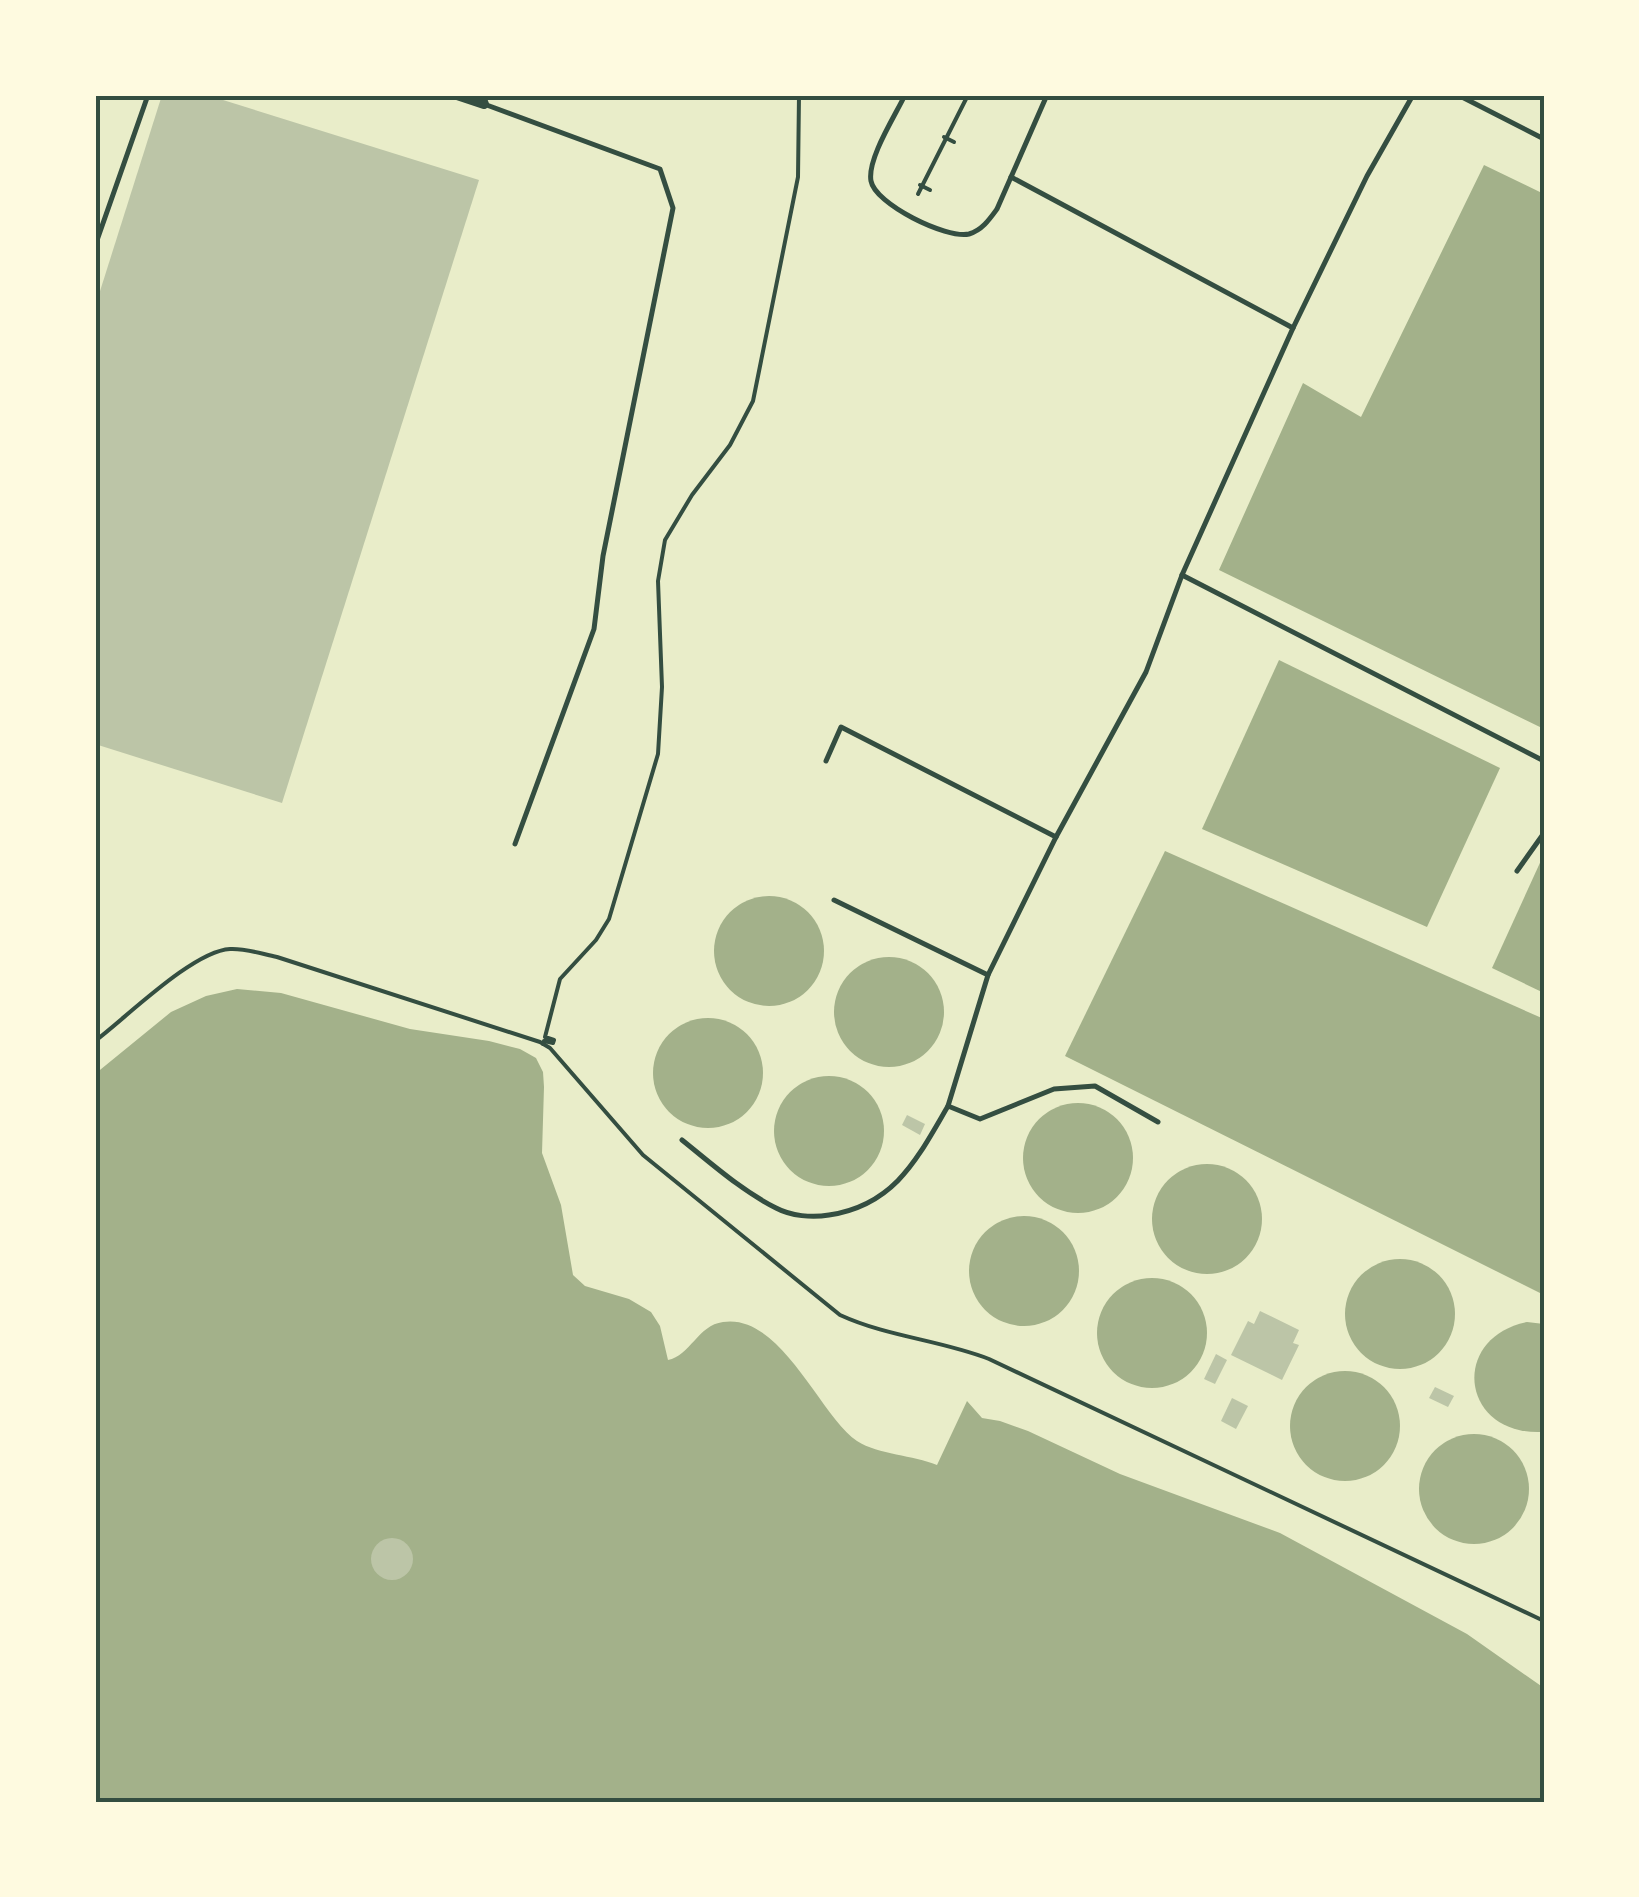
<svg xmlns="http://www.w3.org/2000/svg" width="1639" height="1897" font-family="'Titillium Web',sans-serif">
<style>
.water{fill:#a3b18a}
.building{fill:#bcc5a7}
.lines{fill:none;stroke-linecap:round;stroke-linejoin:round}
.path{stroke:#344e41;stroke-width:4}
.service{stroke:#344e41;stroke-width:5}
.minor{stroke:#344e41;stroke-width:10}
.neatline{fill:none;stroke:#344e41;stroke-width:4}
</style>
<rect width="100%" height="100%" fill="#e9edc9"/>
<g class="water">
<path d="M1484 165 1544 194V729L1219 570 1303 383 1361 417Z"/>
<path d="M1279 660 1500 768 1427 927 1202 829Z"/>
<path d="M1165 851 1544 1019V1295L1065 1056Z"/>
<path d="M1544 854V993L1492 968Z"/>
<circle cx="769" cy="951" r="55"/>
<circle cx="889" cy="1012" r="55"/>
<path d="M237 989 281 993 410 1029 489 1041 520 1049 536 1058 543 1072 544 1087 542 1153 561 1205 573 1275 585 1286 629 1299 651 1312 660 1326 668 1360C690 1356 698 1325 723 1322 781 1313 820 1416 857 1441 879 1455 913 1455 937 1465L967 1401 982 1418 1000 1421 1028 1431 1120 1474 1280 1533 1467 1634 1544 1688V1802H95V1074L171 1012 206 996Z"/>
<circle cx="708" cy="1073" r="55"/>
<circle cx="829" cy="1131" r="55"/>
<circle cx="1078" cy="1158" r="55"/>
<circle cx="1207" cy="1219" r="55"/>
<circle cx="1024" cy="1271" r="55"/>
<circle cx="1400" cy="1314" r="55"/>
<circle cx="1152" cy="1333" r="55"/>
<path d="M1527 1322 1544 1324V1431L1541 1432C1461 1435 1449 1338 1527 1322Z"/>
<circle cx="1345" cy="1426" r="55"/>
<circle cx="1474" cy="1489" r="55"/>
</g>
<g class="building">
<path d="M162 95H207L479 180 282 803 95 744V307Z"/>
<path d="M907 1115 925 1124 920 1135 902 1125Z"/>
<path d="M1260 1311 1299 1330 1293 1343 1299 1345 1282 1380 1231 1355 1248 1321 1254 1324Z"/>
<path d="M1216 1354 1227 1360 1215 1384 1204 1379Z"/>
<path d="M1435 1387 1454 1396 1448 1407 1429 1398Z"/>
<path d="M1232 1398 1248 1406 1236 1429 1221 1421Z"/>
<circle cx="392" cy="1559" r="21"/>
</g>
<g class="lines">
<g class="path">
<path d="M944 137 954 142"/>
<path d="M920 185 930 190"/>
<path d="M918 194 968 95"/>
<path d="M95 1041C127 1017 193 951 230 949 245 948 262 954 277 957L540 1042 550 1048 643 1155 840 1315C888 1337 940 1340 989 1359L1544 1621"/>
<path d="M543 1044 544 1041 553 1043 554 1040 545 1037 560 979 596 940 609 919 658 754 662 687 658 581 665 540 692 495 730 445 753 401 798 177 799 95"/>
</g>
<g class="service">
<path d="M487 95 484 104 660 169 673 208 603 556 594 629 515 844"/>
<path d="M905 95C895 116 867 159 871 181 875 204 946 239 969 234 982 230 989 220 997 209L1047 95"/>
<path d="M1458 95 1544 139"/>
<path d="M1011 177 1293 328"/>
<path d="M95 246 148 95"/>
<path d="M1182 575 1544 761"/>
<path d="M826 761 841 727 1056 837"/>
<path d="M1517 871 1544 833"/>
<path d="M834 900 988 975 1056 837 1146 672 1182 575 1293 328 1367 176 1413 95"/>
<path d="M988 975 948 1106 980 1119 1054 1089 1095 1086 1158 1122"/>
<path d="M682 1140C712 1164 742 1191 776 1208 791 1216 812 1218 829 1215 895 1205 917 1159 948 1106"/>
</g>
<path class="minor" d="M457 95 484 104"/>
</g>
<rect width="1639" height="1897" fill="none" stroke="#fefae0" stroke-width="195"/>
<rect x="98" y="98" width="1444" height="1702" class="neatline"/>
</svg>
